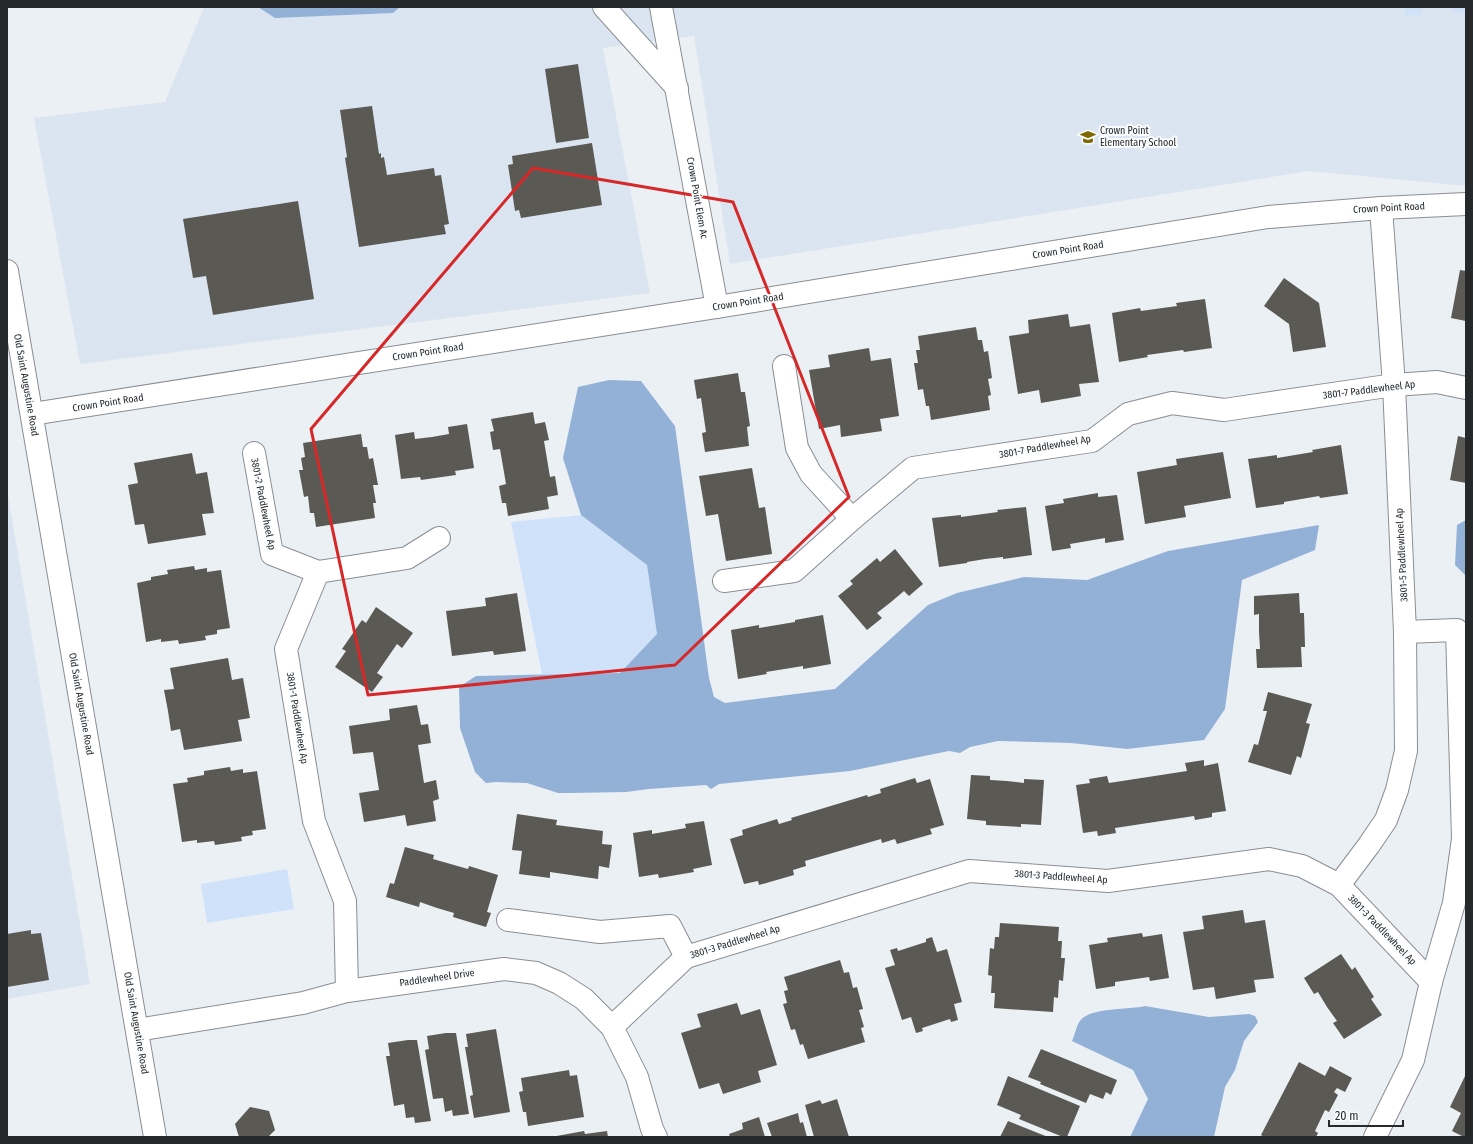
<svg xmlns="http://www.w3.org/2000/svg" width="1473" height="1144" font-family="'Fira Sans Condensed',sans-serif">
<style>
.built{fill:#dbe5f1}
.green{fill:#d0e2f9}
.water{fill:#93b1d6}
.building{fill:#5a5953}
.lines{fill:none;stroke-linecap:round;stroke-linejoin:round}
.street-casing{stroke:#8a8e94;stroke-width:24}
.secondary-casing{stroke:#8a8e94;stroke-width:24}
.street{stroke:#fff;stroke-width:22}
.secondary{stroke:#fff;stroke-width:22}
.marked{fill:none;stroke:#d62828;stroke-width:3;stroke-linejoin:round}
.labels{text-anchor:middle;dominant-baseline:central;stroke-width:4;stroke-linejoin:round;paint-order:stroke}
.poi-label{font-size:10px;fill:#26282a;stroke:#fbfdff;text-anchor:start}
.street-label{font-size:10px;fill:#26282a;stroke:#fbfdff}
</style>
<rect width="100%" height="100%" fill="#ebf0f5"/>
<g class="built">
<path d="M204 7H1466V186L1309 171 730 264 694 36 603 48 650 293 80 364 34 118 165 102Z"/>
<path d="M7 489 90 984 7 999Z"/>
</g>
<g class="green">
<path d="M1405 7H1422L1421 15H1405Z"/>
<path d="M1447 7H1466V14L1455 11Z"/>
<path d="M581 515 647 565 657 634 621 673 542 674 511 522Z"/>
<path d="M287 869 294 909 207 923 201 884Z"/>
</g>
<g class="water">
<path d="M258 7H400L393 13 275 18Z"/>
<path d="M609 380 641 381 675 426 709 678 714 697 725 703 835 689 928 605 957 593 1024 577 1087 580 1168 551 1319 525 1315 550 1242 580 1225 709 1204 740 1127 749 1071 743 998 741 970 747 960 753 949 751 850 771 719 784 711 789 706 785 649 789 626 792 570 793H558L527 783 496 782 486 783 475 772 460 728 459 687 476 676 620 673 657 634 647 565 581 515 563 458 578 387Z"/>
<path d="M1466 520V576L1455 565 1457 525Z"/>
<path d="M1145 1006 1209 1017 1249 1014 1255 1016 1258 1022 1244 1041 1235 1070 1225 1087 1214 1137H1130L1148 1099 1133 1070 1072 1041C1075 1035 1076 1026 1080 1021 1090 1007 1128 1010 1145 1006Z"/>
</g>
<g class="building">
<path d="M578 64 589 138 556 143 545 69Z"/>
<path d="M372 106 379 154 381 153V158L384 157 387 175 434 168 435 176 441 175 449 224 444 225 446 234 359 247 345 158 347 157 340 110Z"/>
<path d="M592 143 602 205 521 218 519 210 515 211 508 165 513 164 512 156Z"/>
<path d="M298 201 314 299 213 315 206 276 193 278 183 219Z"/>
<path d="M1460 270 1466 271V321L1451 318Z"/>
<path d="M1284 278 1319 303 1326 347 1293 352 1289 324 1264 306Z"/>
<path d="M1205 299 1212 348 1184 352 1183 350 1147 355 1148 357 1119 362 1112 313 1140 308 1141 311 1177 306 1176 303Z"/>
<path d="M1068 314 1070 327 1090 324 1099 382 1079 384 1081 396 1041 403 1039 390 1018 394 1009 336 1029 333 1028 320Z"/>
<path d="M976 327 978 340H982L984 352 988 351 992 378 988 379 991 395 988 396 990 410 931 420 929 406H926L923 389 918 390 914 363H918L916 350H920L918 336Z"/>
<path d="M869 348 871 361 891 358 899 416 880 419 882 431 841 437 840 425 819 429 809 370 830 367 828 355Z"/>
<path d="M738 373 741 392H745L750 426 747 427 749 446 705 452 702 433 706 432 701 398 697 399 694 380Z"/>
<path d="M533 412 535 424 545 422 549 440 544 441 550 477 555 476 558 495 547 497 549 509 508 516 506 503H502L499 486 506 484 500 449 493 450 490 432 494 431 491 419Z"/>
<path d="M467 424 474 468 455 471 456 475 421 480 420 477 401 479 395 435 414 432 415 439 432 437 449 434 448 427Z"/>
<path d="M361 434 363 447H367L369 459 373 458 378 485H373L376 503H373L375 518 316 527 314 513H310L308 496 304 497 299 470H303L301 458 305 457 303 443Z"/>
<path d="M1458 436 1466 438V483L1450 480Z"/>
<path d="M1341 445 1348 494 1320 498 1319 496 1284 502V504L1256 508 1248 459 1277 455V458L1313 452 1312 450Z"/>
<path d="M1223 452 1231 498 1184 506 1186 517 1145 524 1137 472 1177 465 1176 459Z"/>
<path d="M192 453 196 474 207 472 214 513 202 514 206 535 148 544 144 524 135 525 128 485 138 483 134 463Z"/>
<path d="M752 468 759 508 765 507 772 554 726 561 718 514 706 516 699 476Z"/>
<path d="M1098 493V497L1117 495 1124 540 1105 543V538L1070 544 1071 548 1052 551 1045 506 1064 503 1063 499Z"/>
<path d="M1026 507 1032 555 1003 559V557L985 559 967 562V563L939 567 932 518 961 515V517L998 512 997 510Z"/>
<path d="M895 549 923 584 909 596 904 591 891 602 877 613 882 618 867 630 838 596 853 584 850 581 877 558 880 562Z"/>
<path d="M194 566 195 570 207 568V572L221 570 230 628 217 630V634L205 636 206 640 179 644 178 640 161 642V639L146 642 137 583 151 580V577L168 574 167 570Z"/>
<path d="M517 593 526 651 494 655 493 651 452 656 446 611 486 606 485 598Z"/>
<path d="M1299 593 1300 613H1304L1305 647H1301L1302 667 1257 668 1256 649H1260L1259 632V614L1254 615V596Z"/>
<path d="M376 607 413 633 402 648 397 644 377 673 383 677 372 692 335 667 346 651 342 649 362 620 366 623Z"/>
<path d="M823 615 831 664 803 669V666L766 672 767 674 738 679 731 630 759 625V628L795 622V620Z"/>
<path d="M228 658 232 680 243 678 250 718 238 720 242 741 184 750 180 729 171 731 168 711 164 690 174 689 170 668Z"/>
<path d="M1268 692 1312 704 1306 723 1310 724 1301 758 1297 756 1291 775 1248 762 1254 744 1258 745 1267 711H1263Z"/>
<path d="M417 705 421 725 428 724 431 743 418 745 424 783 436 780 439 799 433 801 436 821 407 826 405 815 364 822 359 793 379 790 373 752 353 754 349 726 390 720 389 709Z"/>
<path d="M1204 760V766L1218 763 1226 811 1212 813V817L1195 820 1194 816 1115 828 1116 833 1098 836 1097 831 1083 833 1076 785 1090 783 1089 779 1107 776 1109 783 1187 771 1185 763Z"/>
<path d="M230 767 231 771 243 769V773L257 771 266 829 252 831 253 835 241 837 242 841 215 845 214 841 197 843V840L182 842 173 784 188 782 187 778 204 775V771Z"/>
<path d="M971 775 990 776V780L1007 781 1024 783V779L1044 780 1041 825 1021 824V827L986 825V821L967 819Z"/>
<path d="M915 778 917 783 930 779 944 825 930 829 932 834 897 844 895 839 882 843 881 839 805 861 806 866 793 870 794 875 759 885 758 881 744 884 730 839 743 835 742 830 777 819 779 824 792 820 791 818 867 795 868 797 881 793 880 789Z"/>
<path d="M517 814 557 820 556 825 603 831 602 844 612 845 609 868 599 866 598 879 550 872V878L519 874 522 851 512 850Z"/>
<path d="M704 821 712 865 693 869 694 872 659 878 658 874 639 877 633 833 652 830V834L686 828 685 824Z"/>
<path d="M405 847 434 855 433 859 468 869 469 866 498 875 487 912 491 913 486 927 453 917 454 913 437 908 420 902 419 907 386 897 390 883 394 884Z"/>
<path d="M1243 910 1245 923 1265 920 1274 978 1254 980 1256 992 1216 999 1214 987 1193 990 1183 932 1204 929 1202 916Z"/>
<path d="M1000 923 1059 927 1058 941H1062L1061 958H1065L1063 981 1059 980 1058 998 1054 997 1053 1012 994 1008 995 993H991L992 976 988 975 990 948 994 949 995 937H999Z"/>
<path d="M31 930V934L41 933 49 980 7 987V934Z"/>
<path d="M1142 933 1143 937 1162 934 1169 978 1150 981 1149 977 1115 982V986L1096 989 1089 945 1108 942 1107 938Z"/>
<path d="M932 937 937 952 947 949 962 1002 954 1004 958 1020 951 1022 950 1019 922 1028 923 1031 916 1033 911 1017 902 1020 885 968 895 965 890 950 897 948 898 951 926 942V939Z"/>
<path d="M1341 954 1352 970 1355 967 1374 997 1371 999 1382 1015 1344 1039 1333 1023 1337 1021 1327 1007 1318 992 1314 994 1304 978Z"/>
<path d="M840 960 844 973 849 972 853 988 857 987 863 1009 859 1010 864 1027 861 1028 865 1042 808 1059 803 1044 800 1045 795 1029 791 1030 783 1004 787 1003 784 991 788 990 784 977Z"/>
<path d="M737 1003 741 1015 760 1009 777 1065 758 1071 761 1082 723 1094 719 1083 699 1089 681 1033 701 1027 697 1014Z"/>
<path d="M496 1029 510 1112 474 1118 470 1096 473 1095 465 1047H468L466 1034Z"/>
<path d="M446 1033H456L469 1114 453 1116 452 1110 445 1112 443 1098 433 1099 425 1050 429 1049 427 1036Z"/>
<path d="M408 1040H417L431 1121 415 1123 414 1117 406 1118 404 1104 394 1106 386 1056H390L388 1043Z"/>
<path d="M1041 1049 1117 1080 1111 1095 1106 1092 1103 1099 1090 1094 1086 1103 1040 1084 1041 1082 1028 1077Z"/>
<path d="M1299 1062 1325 1076 1330 1066 1352 1078 1345 1092 1337 1088 1334 1092 1338 1095 1329 1112 1325 1110 1315 1131 1318 1133 1316 1137H1264L1261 1135Z"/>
<path d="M569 1070 570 1076 577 1075 584 1117 528 1126 526 1112H523L519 1092 523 1091 521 1078Z"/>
<path d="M1466 1074V1137H1464L1452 1131 1461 1113 1450 1107Z"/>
<path d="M1008 1076 1080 1106 1067 1137H1063L1019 1119 1021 1115 997 1105Z"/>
<path d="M837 1099 849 1137H814L805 1105 820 1100 822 1104Z"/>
<path d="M250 1107 269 1111 275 1130 268 1137H239L235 1124Z"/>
<path d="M798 1113 800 1123 803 1122 807 1137H772L767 1123Z"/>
<path d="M759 1117 765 1137H730L729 1134 743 1129 742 1123Z"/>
<path d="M1008 1121 1048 1137H1000Z"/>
<path d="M584 1131 585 1134 607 1131 608 1137H551Z"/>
</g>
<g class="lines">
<defs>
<g id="street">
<path d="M604 7 677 88"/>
<path d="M661 7 717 307"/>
<path d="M784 366 797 448 811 474 852 519"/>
<path d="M254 453 272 554 318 572"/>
<path d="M318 572 286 649 314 821 345 901 347 991"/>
<path d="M318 572 407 558 439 538"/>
<path d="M724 581 794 571 852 519 913 468 1092 441 1128 414 1172 403 1224 410 1394 385 1437 382 1466 388"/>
<path d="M1405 632 1457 630 1463 839 1454 903 1431 982"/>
<path d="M1339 885 1369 845 1386 820 1397 790 1406 751 1405 632 1394 385 1381 208"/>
<path d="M508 920 600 932 670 926 686 957"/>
<path d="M612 1027 686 957 969 871 1108 881 1269 859 1302 866 1339 885 1431 982 1413 1060 1375 1137"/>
<path d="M137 1030 303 1003 347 991 504 969 536 973 559 983 584 999 612 1027 637 1077 652 1129 656 1137"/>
</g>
<g id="secondary">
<path d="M7 271 155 1137"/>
<path d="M32 414 717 307 1268 217 1381 208 1466 204"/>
</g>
</defs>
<use href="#street" class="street-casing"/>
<use href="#secondary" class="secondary-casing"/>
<use href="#street" class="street"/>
<use href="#secondary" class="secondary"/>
</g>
<path class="marked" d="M533 168 733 202 849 497 675 665 368 695 311 429Z"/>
<defs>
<symbol id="school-bare" viewBox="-9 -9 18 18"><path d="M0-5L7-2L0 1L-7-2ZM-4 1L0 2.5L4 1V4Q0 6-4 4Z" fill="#7f6800" stroke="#fbfdff" stroke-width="2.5" paint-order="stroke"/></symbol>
</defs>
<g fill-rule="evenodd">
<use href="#school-bare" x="1077" y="126" width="22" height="22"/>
</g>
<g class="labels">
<g class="poi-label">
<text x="1100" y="131">Crown Point<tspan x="1100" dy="12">Elementary School</tspan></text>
</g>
<g class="street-label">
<text transform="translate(697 198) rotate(80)">Crown Point Elem Ac</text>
<text transform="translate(1389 208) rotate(-3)">Crown Point Road</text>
<text transform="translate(1068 250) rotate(-9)">Crown Point Road</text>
<text transform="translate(748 302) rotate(-9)">Crown Point Road</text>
<text transform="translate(428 352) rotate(-9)">Crown Point Road</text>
<text transform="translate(26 385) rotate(80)">Old Saint Augustine Road</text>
<text transform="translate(1369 390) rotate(-7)">3801-7 Paddlewheel Ap</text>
<text transform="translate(108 403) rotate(-9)">Crown Point Road</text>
<text transform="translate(1045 447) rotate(-10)">3801-7 Paddlewheel Ap</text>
<text transform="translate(263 504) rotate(79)">3801-2 Paddlewheel Ap</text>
<text transform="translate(1402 555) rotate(-93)">3801-5 Paddlewheel Ap</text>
<text transform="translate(81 704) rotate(80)">Old Saint Augustine Road</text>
<text transform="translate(297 718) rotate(81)">3801-1 Paddlewheel Ap</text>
<text transform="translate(1061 877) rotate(4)">3801-3 Paddlewheel Ap</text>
<text transform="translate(1382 930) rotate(46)">3801-3 Paddlewheel Ap</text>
<text transform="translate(735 942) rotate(-17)">3801-3 Paddlewheel Ap</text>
<text transform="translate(437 978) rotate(-8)">Paddlewheel Drive</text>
<text transform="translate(136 1023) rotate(80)">Old Saint Augustine Road</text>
</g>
</g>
<rect width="1473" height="1144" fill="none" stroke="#26282a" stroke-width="16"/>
<path d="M1329 1120v6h74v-6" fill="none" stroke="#26282a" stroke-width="2"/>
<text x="1335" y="1120" font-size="12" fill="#26282a" stroke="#fbfdff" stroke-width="3" paint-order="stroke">20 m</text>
</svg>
